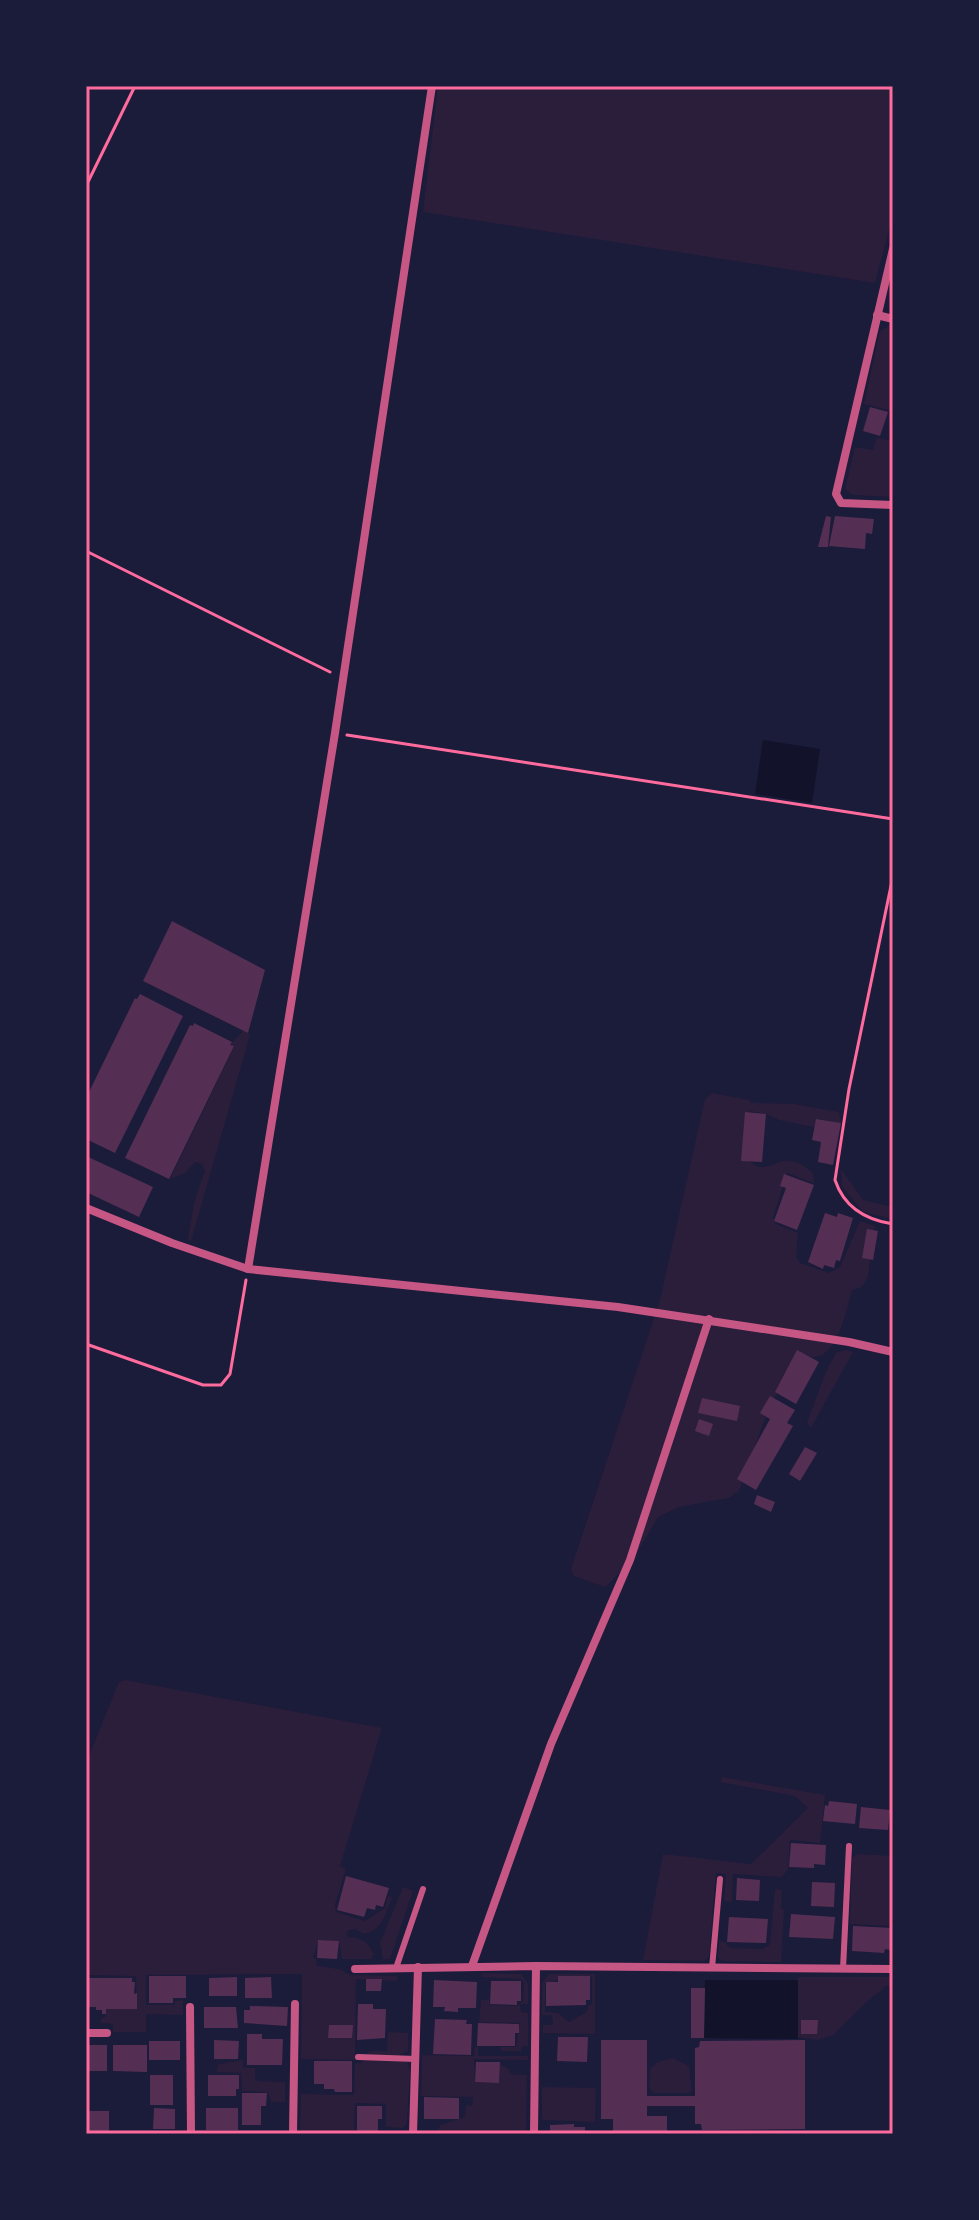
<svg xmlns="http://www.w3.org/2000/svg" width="979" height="2220" font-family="Arial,sans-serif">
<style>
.green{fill:#2a1e3b;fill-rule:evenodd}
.water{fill:#12122b}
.building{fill:#542f53}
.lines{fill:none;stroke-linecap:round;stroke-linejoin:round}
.path{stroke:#ff6b9d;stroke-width:3}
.service{stroke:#c65784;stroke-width:6}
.minor{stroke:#c65784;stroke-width:8}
.neatline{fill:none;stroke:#ff6b9d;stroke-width:3}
</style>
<rect width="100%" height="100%" fill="#1b1b3a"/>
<g class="green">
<path d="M438 86H893V215L875 283 423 212Z"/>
<path d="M890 325 893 326V411L864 404 880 331Z"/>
<path d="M877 438 893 441V497L853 495 845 489 855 447 873 450Z"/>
<path d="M244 1030 250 1035 191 1241 188 1239 194 1203 205 1171 202 1164 195 1162 185 1173 170 1179 234 1047 230 1045Z"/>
<path d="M712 1093 750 1100 751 1103 793 1104 839 1112 841 1123 817 1119 814 1127 779 1120 766 1114 750 1111 745 1158C749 1160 752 1164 756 1166 777 1172 782 1146 813 1173L814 1183 787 1173 773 1218 776 1224 798 1233 796 1257 800 1263 829 1273 840 1267 860 1221 875 1226 868 1276 862 1287 852 1290C847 1309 839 1348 820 1356 814 1358 806 1356 800 1356L769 1407 739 1491 729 1498 679 1507 658 1517 633 1560 605 1587 574 1576 571 1569 660 1300 705 1099Z"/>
<path d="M841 1169 863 1200 893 1207V1219L863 1212 842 1186Z"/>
<path d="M847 1350 853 1352 811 1428 807 1422C817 1400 824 1370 837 1352Z"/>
<path d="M125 1680 382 1728 340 1866 346 1869 335 1905 336 1912 365 1921 385 1908 388 1896 392 1897C386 1913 383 1930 364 1934L355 1929 347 1931V1937C362 1938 368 1941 374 1954L371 1959H342L339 1941 319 1940 313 1957 316 1959 317 1966 339 1969 351 1975 397 1976V1981L356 1979 355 2060 301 2059 302 1974 146 1975V2005H174L175 2001 183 2000V2015L146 2014V2032H113V2024L101 2023V2019L106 2016V2009H137L136 1976 86 1975V1763L119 1682Z"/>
<path d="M722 1777 825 1795 820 1843 790 1840 788 1869 782 1877 733 1874 732 1902 724 1901 726 1874 716 1873 709 1957 704 1961 643 1960 663 1854 751 1864 808 1808 795 1796 720 1782Z"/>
<path d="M857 1854 893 1856V1926L850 1924 852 1859Z"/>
<path d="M403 1887 413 1891 390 1959H383L380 1943Z"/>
<path d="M775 1889 782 1890 781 1908 784 1910 781 1962 723 1961 718 1958 719 1941 725 1942 730 1948 763 1949 770 1944Z"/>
<path d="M482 1973 521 1974 528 1984V2004H520L521 2012 528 2013V2046H522L521 2051H501V2047H516L520 2023 479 2022 481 2000H489L490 2005 518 2006 523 2000 524 1983 521 1979 482 1977Z"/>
<path d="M549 1974H595V2034L543 2033V2025H553L552 2015H542V1983ZM559 1976 592 1977V2004L588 2006 587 2012 569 2022 558 2013 545 2012V1983L557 1981Z"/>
<path d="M798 1977H893V1986H885L880 1992 873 1996 833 2035 818 2040 798 2037Z"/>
<path d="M388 2032 408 2033V2051L400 2055 408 2063 410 2072 407 2123 402 2128 386 2127V2104L355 2103 354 2134H300L301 2094 354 2095 355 2063H362C365 2049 375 2050 387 2051Z"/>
<path d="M475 2047H478V2056H528V2060L474 2059 475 2082 499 2083 500 2064 509 2069 510 2074 527 2075 526 2133 437 2131 441 2125 465 2117 466 2105 472 2106 473 2097 421 2096 422 2055 474 2056Z"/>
<path d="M673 2058 689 2066 692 2091 689 2093H653L649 2087 650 2069 658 2062Z"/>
<path d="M243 2060V2068H255V2079L258 2081 285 2082V2102H271L268 2092 242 2091 241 2073 216 2072 219 2064Z"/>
<path d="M542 2087 596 2088 595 2122 542 2120Z"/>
</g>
<g class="water">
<path d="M763 740 820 749 812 803 755 794Z"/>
<path d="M705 1980H798V2039L704 2038Z"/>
</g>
<g class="building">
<path d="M870 407 888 412 880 436 863 431Z"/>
<path d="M826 516 831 517 828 547H818Z"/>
<path d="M835 516 874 519 872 534 866 533 865 549 829 546Z"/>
<path d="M172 921 265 970 248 1033 143 981Z"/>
<path d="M140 994 183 1016 115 1153 86 1139V1098L135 998 137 999Z"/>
<path d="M194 1023 232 1042 230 1045 234 1046 169 1179 125 1158 190 1025 193 1026Z"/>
<path d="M745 1112 766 1114 762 1162 741 1161Z"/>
<path d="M816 1119 841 1123 833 1165 818 1162 821 1142 812 1140Z"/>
<path d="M86 1156 153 1187 139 1217 86 1192Z"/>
<path d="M784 1174 814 1185 797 1230 774 1221 786 1188 780 1186Z"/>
<path d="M825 1213 837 1217 838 1213 853 1218 840 1261 836 1260 834 1268 824 1265 823 1269 808 1262Z"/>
<path d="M867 1229 878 1231 873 1260 862 1258Z"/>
<path d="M797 1350 819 1362 796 1404 775 1392Z"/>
<path d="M770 1396 795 1410 787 1423 793 1426 756 1490 737 1479 770 1419 760 1413Z"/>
<path d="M702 1398 740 1406 737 1421 698 1413Z"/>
<path d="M699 1419 713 1424 709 1436 695 1431Z"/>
<path d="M805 1447 817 1453 800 1481 789 1474Z"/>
<path d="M757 1495 775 1502 771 1512 754 1504Z"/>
<path d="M829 1801 857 1804 855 1824 823 1821 825 1805 828 1806Z"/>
<path d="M861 1807 890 1810 888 1830 859 1828Z"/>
<path d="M791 1843 826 1845 825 1865 814 1864V1868L789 1867Z"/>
<path d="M346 1876 389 1888 383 1907 376 1905 375 1910 367 1908 364 1917 337 1910Z"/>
<path d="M737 1878 760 1880 759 1901 736 1900Z"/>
<path d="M812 1882 835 1883 834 1907 811 1906Z"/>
<path d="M791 1914 835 1917 833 1939 789 1937Z"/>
<path d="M729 1917 768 1919 766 1943 727 1942Z"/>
<path d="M853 1926 893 1928 891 1950 885 1949 884 1953 852 1951Z"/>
<path d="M318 1940 339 1941 337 1959 317 1958Z"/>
<path d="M149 1976H186V1998H173V2003H149Z"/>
<path d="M558 1976H590V2000H586V2005L546 2006V1982H558Z"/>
<path d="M237 1977V1996H209V1978Z"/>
<path d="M271 1977 272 1998H245V1978Z"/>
<path d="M86 1978H132V1982H135L134 1994 137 1993V2009H106V2014H102V2010H96V2007H86Z"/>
<path d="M366 1979H382L381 1991H366Z"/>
<path d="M434 1980 477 1982 476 2008H458V2012L444 2011 445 2007H433Z"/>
<path d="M491 1981H521V2001H517V2005L490 2004Z"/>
<path d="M691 1988H705L704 2038H691Z"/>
<path d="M358 2004H373V2009H386L385 2038 357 2040Z"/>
<path d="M250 2006 288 2007 287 2026 244 2023V2010H250Z"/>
<path d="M204 2007H236L238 2028H204Z"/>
<path d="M435 2019 467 2020 466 2024H472L471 2055 433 2054Z"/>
<path d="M801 2020H818L817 2034H801Z"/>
<path d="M478 2023 519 2024V2033H515V2046H477Z"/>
<path d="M329 2025H353L352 2038H328Z"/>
<path d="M247 2034H262V2039H283L282 2065H247Z"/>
<path d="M558 2037H588L587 2062 557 2061Z"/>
<path d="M214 2040 239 2041 238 2059H214Z"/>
<path d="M601 2040H647V2096H695V2048L699 2047 700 2041 805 2040V2129L702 2130 701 2124H695V2106H647V2116H667V2134H613V2119H601Z"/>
<rect x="149" y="2041" width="31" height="19"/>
<rect x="86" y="2045" width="21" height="26"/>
<path d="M113 2045H147V2072L113 2071Z"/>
<path d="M314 2061H352V2092H335L334 2089H324V2084H314Z"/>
<path d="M476 2062H500L499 2083 475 2082Z"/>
<rect x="150" y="2075" width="23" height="30"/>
<path d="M208 2075H239V2089H236V2096H208Z"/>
<path d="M242 2093H267L266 2106H261V2125H242Z"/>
<path d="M424 2097 459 2098V2119H424Z"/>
<path d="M357 2106H382V2119H378V2134H357Z"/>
<path d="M154 2108 175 2109V2129H153Z"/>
<rect x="206" y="2108" width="32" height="22"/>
<rect x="86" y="2111" width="23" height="22"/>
<path d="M574 2124V2127H585V2134H550V2125Z"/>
</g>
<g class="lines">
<g class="path">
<path d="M86 186 135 86"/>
<path d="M86 551 330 672"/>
<path d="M347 735 893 819"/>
<path d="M893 876 849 1089 835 1180C844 1207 866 1220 893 1224"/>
<path d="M86 1344 203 1385H221L230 1374 246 1280"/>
</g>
<g class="service">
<path d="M396 1968 423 1889"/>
<path d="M712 1968 720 1879"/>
<path d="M843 1969 849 1846"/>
<path d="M358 2057 416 2059"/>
</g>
<g class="minor">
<path d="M893 249 836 494 841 503 893 505"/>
<path d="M877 315 893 319"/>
<path d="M86 1208 172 1243 248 1269 618 1307 849 1342 893 1352"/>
<path d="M248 1269 335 733 432 86"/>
<path d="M472 1966 551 1744 630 1560 709 1319"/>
<path d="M355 1969 536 1966 893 1969"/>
<path d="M190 2007 191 2134"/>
<path d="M86 2033H107"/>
<path d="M293 2134 295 2004"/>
<path d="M413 2134 418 1967"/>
<path d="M534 2134 536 1966"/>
</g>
</g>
<rect width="979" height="2220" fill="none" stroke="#1b1b3a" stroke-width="176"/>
<rect x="88" y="88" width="803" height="2044" class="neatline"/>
</svg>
